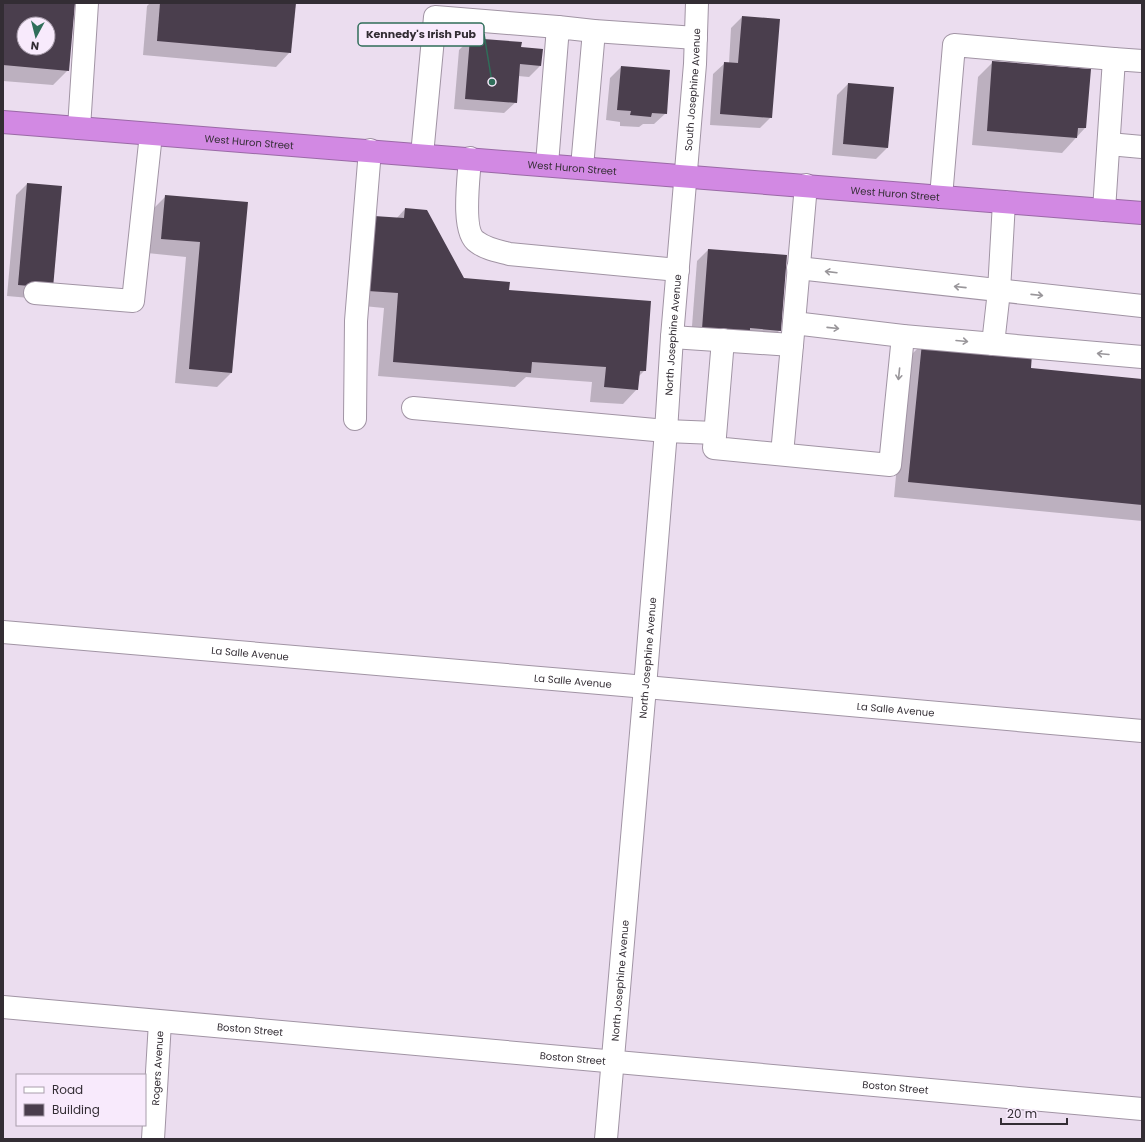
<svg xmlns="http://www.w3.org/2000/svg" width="1145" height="1142" font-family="Poppins,sans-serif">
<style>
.shadow{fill:#0003;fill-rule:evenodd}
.building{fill:#4a3e4d;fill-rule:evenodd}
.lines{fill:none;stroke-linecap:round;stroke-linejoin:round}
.minor-casing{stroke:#a194a4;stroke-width:24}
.highway-casing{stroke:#9a69a6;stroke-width:24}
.minor{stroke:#fff;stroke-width:22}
.highway{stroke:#d289e3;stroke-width:22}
.oneway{stroke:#99969a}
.labels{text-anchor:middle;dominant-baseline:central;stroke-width:4;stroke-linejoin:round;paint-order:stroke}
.street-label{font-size:10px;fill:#332d34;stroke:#f8eafc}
.leader{fill:none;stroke:#306e5a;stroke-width:1.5}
.callout-dot{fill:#306e5a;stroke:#f8eafc;stroke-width:1.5}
.callout{fill:#f8eafc;stroke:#306e5a;stroke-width:1.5}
.callout-label{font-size:11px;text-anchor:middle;font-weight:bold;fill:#332d34}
</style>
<rect width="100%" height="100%" fill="#ebddef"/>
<g class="shadow">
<path d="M3 3H74L68 70 53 85 3 81ZM24 24H48V48H24Z"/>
<path d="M150 3H295L290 52 276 67 143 55 147 6Z"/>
<path d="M742 17 771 117 760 128 710 125 713 74 725 63H729L731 28Z"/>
<path d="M470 39 520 48 540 66 529 77 518 76 516 102 504 113 454 109 459 50Z"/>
<path d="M993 62 1085 128 1062 153 972 145 978 77Z"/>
<path d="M621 67 666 113 654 124H643L639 127 620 126V122L606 120 610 78Z"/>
<path d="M848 84 887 148 876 159 832 155 837 95Z"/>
<path d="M27 184 41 299 7 296 16 195Z"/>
<path d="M166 196 247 203 232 372 217 387 175 383 186 257 147 253 151 211Z"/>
<path d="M405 209 464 279 508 291 645 370 638 377 637 389 623 404 590 402 592 382 526 377 515 387 378 376 384 308 353 305 396 219Z"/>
<path d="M708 250 780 330 769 341 691 339 697 261Z"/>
<path d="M922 344 1030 369 1142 380V521L894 497 907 359Z"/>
</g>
<g class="building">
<path d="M3 3H75L69 71 3 65ZM24 24H48V48H24Z"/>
<path d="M160 3H296L291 53 157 41Z"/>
<path d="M742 16 780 19 772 118 720 114 724 62 738 63Z"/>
<path d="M470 38 522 42 521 47 543 49 541 66 520 64 517 103 465 99Z"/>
<path d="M992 61 1091 69 1086 128H1078L1077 138 987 131Z"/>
<path d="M621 66 670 70 667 114 652 113 651 117 630 115 631 111 617 110Z"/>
<path d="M848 83 894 87 888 148 843 144Z"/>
<path d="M27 183 62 186 53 288 18 285Z"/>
<path d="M165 195 248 202 232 373 189 369 200 242 161 239Z"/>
<path d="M405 208 427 210 464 278 510 282 509 290 651 301 646 371H640L638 390 604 387 606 367 532 362 531 373 393 362 398 293 368 291 374 216 404 218Z"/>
<path d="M708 249 787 255 781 331 750 328V333L702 329Z"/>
<path d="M922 343 1032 354 1031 368 1142 379V505L908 482Z"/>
</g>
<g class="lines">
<defs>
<g id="minor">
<path d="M79 128 87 3"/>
<path d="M1109 144 1142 147"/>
<path d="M422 155 435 17 558 27"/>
<path d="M470 158C469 176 461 232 477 242 486 249 498 251 509 254L678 270"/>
<path d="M547 164 558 27 594 31 696 38"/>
<path d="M582 167 594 31"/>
<path d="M941 197 954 45 1114 59"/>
<path d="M1104 210 1114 59 1142 61"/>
<path d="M798 268 1142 306"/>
<path d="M35 293 133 301 151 134"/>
<path d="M794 323 903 336 1142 357"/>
<path d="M672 337 792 345 806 185"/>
<path d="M723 340 714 448 890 465 903 336"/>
<path d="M993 344 999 291 1004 202"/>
<path d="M413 408 666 431 715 433"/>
<path d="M355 419 356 321 370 150"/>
<path d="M782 454 792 345"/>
<path id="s1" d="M3 632 623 685 1142 731"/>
<path id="s2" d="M3 1007 1142 1109"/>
<path id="s3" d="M153 1139 160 1022"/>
<path id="s4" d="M606 1139 645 687 666 431 672 337 695 64 697 3"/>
</g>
<g id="highway">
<path id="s5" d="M3 122 1142 213"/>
</g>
</defs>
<use href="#minor" class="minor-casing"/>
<use href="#highway" class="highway-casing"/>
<use href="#minor" class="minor"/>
<use href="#highway" class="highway"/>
</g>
<defs><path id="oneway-shaft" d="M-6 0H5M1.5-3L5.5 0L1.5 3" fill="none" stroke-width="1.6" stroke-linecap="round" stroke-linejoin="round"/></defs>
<g class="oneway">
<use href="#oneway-shaft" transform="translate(831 272) rotate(-173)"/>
<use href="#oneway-shaft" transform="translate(960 287) rotate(-174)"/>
<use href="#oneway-shaft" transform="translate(1037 295) rotate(6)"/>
<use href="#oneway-shaft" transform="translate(833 328) rotate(6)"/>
<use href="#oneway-shaft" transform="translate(962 341) rotate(5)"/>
<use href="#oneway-shaft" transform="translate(1103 354) rotate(-175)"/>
<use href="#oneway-shaft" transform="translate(899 374) rotate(96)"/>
</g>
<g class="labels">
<g class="street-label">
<text stroke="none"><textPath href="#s4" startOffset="1053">South Josephine Avenue</textPath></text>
<text stroke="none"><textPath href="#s5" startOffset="247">West Huron Street</textPath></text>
<text stroke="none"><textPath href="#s5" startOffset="571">West Huron Street</textPath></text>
<text stroke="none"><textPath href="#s5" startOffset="895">West Huron Street</textPath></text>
<text stroke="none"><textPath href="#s4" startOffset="807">North Josephine Avenue</textPath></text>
<text stroke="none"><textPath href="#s1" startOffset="248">La Salle Avenue</textPath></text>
<text stroke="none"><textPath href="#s4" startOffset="483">North Josephine Avenue</textPath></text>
<text stroke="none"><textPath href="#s1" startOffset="572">La Salle Avenue</textPath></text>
<text stroke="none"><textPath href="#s1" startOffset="896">La Salle Avenue</textPath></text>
<text stroke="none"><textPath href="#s4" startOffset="159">North Josephine Avenue</textPath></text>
<text stroke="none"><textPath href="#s2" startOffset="248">Boston Street</textPath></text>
<text stroke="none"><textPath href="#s2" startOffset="572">Boston Street</textPath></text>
<text stroke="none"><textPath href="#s3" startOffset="71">Rogers Avenue</textPath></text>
<text stroke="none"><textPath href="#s2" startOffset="896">Boston Street</textPath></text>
</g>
</g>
<path class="leader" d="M492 82L484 34"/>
<circle class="callout-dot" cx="492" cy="82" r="4"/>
<rect class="callout" x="358" y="23" width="126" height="23" rx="4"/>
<g class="callout-label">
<text x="421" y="38">Kennedy's Irish Pub</text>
</g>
<rect width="1145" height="1142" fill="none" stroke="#332d34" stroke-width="8"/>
<rect x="16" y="1074" width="130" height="52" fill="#f8eafc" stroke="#a99eac"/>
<rect x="24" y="1087" width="20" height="6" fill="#ffffff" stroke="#a99eac"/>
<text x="52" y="1094" font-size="12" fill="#332d34">Road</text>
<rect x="24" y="1104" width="20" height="12" fill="#4a3e4d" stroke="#a99eac"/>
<text x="52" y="1114" font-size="12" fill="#332d34">Building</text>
<g transform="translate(36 36) rotate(187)"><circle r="19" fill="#f8eafc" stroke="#a99eac"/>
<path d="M0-3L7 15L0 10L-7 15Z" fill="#306e5a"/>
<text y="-6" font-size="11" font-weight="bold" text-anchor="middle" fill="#332d34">N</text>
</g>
<path d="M1001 1118v6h66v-6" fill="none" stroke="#332d34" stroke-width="2"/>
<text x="1007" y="1118" font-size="12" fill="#332d34" stroke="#f8eafc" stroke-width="3" paint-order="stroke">20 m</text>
</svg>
